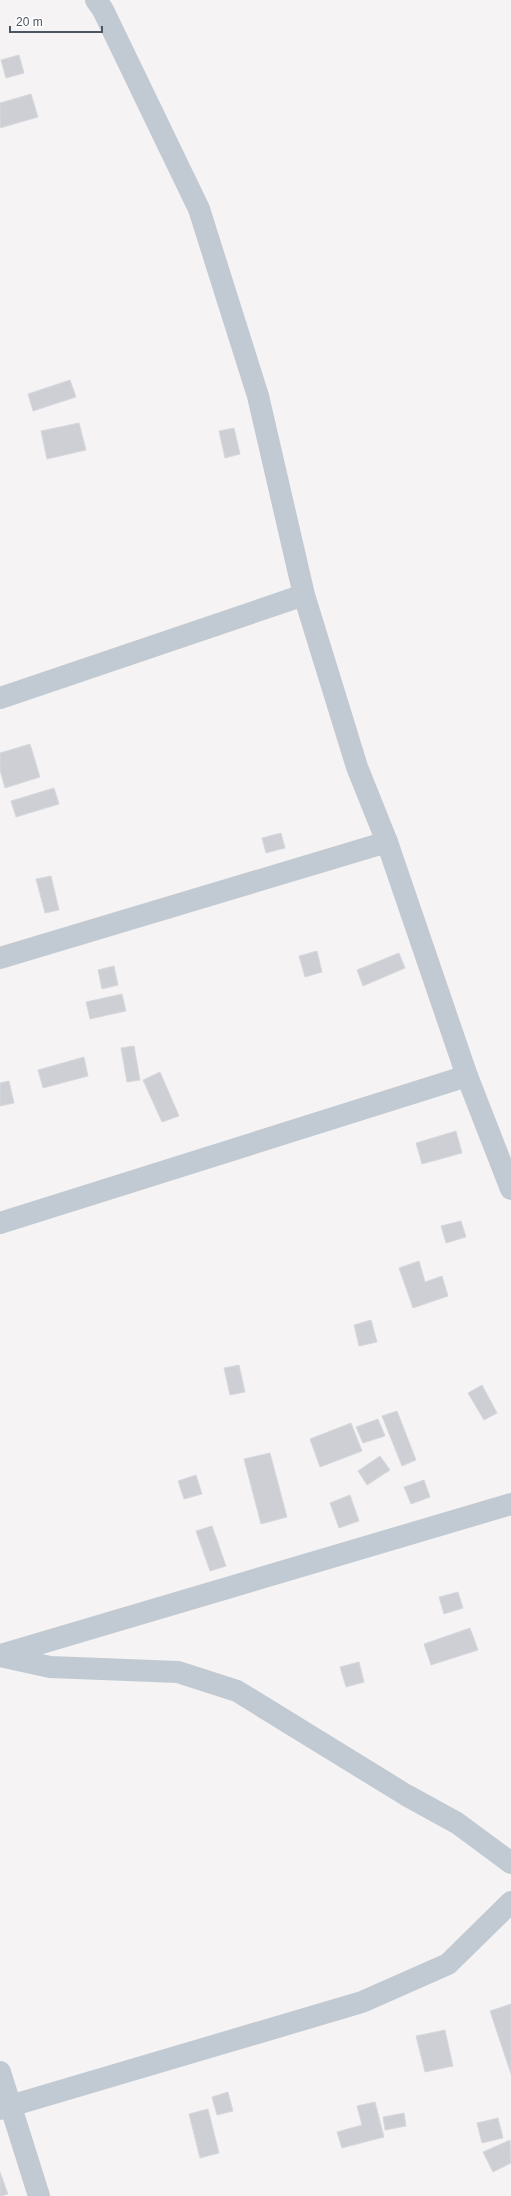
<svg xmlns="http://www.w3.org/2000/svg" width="511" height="2196" font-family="Arial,sans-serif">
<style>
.building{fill:#cdcfd5;stroke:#d7d9de}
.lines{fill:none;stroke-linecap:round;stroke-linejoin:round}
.minor{stroke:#c1cad2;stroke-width:22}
</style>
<rect width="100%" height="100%" fill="#f5f3f3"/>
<g class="building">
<path d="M19 55 24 73 6 78 1 60Z"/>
<path d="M31 94 38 117 0 128V103Z"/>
<path d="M70 380 76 397 33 411 28 394Z"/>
<path d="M79 423 86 450 47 459 41 431Z"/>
<path d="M234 428 240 454 225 458 219 431Z"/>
<path d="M30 744 40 777 5 788 0 770V753Z"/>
<path d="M54 788 59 804 16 817 11 801Z"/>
<path d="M281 833 285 848 266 853 262 838Z"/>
<path d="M51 876 59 910 45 913 36 879Z"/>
<path d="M317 951 322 972 305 977 299 956Z"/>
<path d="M399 953 405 968 363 986 357 970Z"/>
<path d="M114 966 118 985 102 989 98 970Z"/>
<path d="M122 994 126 1011 90 1019 86 1002Z"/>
<path d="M134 1046 140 1080 127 1082 121 1048Z"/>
<path d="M84 1057 88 1076 43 1088 38 1070Z"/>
<path d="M160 1072 179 1116 162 1122 143 1080Z"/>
<path d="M9 1081 14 1103 0 1106V1083Z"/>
<path d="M456 1131 462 1153 422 1164 416 1143Z"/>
<path d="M461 1221 466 1237 446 1243 441 1226Z"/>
<path d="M419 1261 425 1282 442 1276 448 1296 413 1308 399 1268Z"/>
<path d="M371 1320 377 1342 359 1346 354 1325Z"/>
<path d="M239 1365 245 1392 230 1395 224 1368Z"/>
<path d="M482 1385 497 1413 484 1420 468 1393Z"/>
<path d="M397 1411 416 1460 402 1466 382 1416Z"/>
<path d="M378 1419 385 1436 363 1443 356 1427Z"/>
<path d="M351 1423 362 1451 320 1467 310 1439Z"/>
<path d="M270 1453 287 1517 261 1524 244 1459Z"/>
<path d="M380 1456 390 1470 367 1485 358 1471Z"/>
<path d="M196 1475 202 1494 184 1499 178 1481Z"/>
<path d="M424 1480 430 1497 411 1504 404 1487Z"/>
<path d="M350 1495 359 1521 339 1528 330 1503Z"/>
<path d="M212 1526 226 1566 210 1571 196 1531Z"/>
<path d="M458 1592 463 1608 444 1614 439 1597Z"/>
<path d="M470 1628 478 1650 431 1665 424 1644Z"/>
<path d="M359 1662 364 1682 346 1687 340 1667Z"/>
<path d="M511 2004V2074L490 2011Z"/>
<path d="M445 2030 453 2066 425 2072 416 2036Z"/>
<path d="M228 2092 233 2111 217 2115 212 2097Z"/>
<path d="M375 2102 384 2137 342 2148 337 2132 362 2125 357 2106Z"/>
<path d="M208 2109 219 2153 200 2158 189 2114Z"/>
<path d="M404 2113 406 2126 385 2130 383 2117Z"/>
<path d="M498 2118 503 2138 482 2143 477 2123Z"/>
<path d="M510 2140 511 2163 493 2172 483 2152Z"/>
<path d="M0 2172 8 2194 1 2196H0Z"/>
</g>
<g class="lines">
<g class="minor">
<path d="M96 0 103 10 199 209 258 396 304 595 357 767 387 842 467 1076 511 1189"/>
<path d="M0 698 304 595"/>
<path d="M0 958 387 842"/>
<path d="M0 1223 467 1076"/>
<path d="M1 1655 511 1504"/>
<path d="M0 1656 50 1667 178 1672 237 1691 406 1795 457 1823 511 1863"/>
<path d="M0 2072 39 2196"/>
<path d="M0 2109 362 2002 448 1964 511 1902"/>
</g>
</g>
<path d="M10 26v6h92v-6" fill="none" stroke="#4a5661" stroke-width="2"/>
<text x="16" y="26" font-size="12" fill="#4a5661" stroke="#ffffff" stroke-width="3" paint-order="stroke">20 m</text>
</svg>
